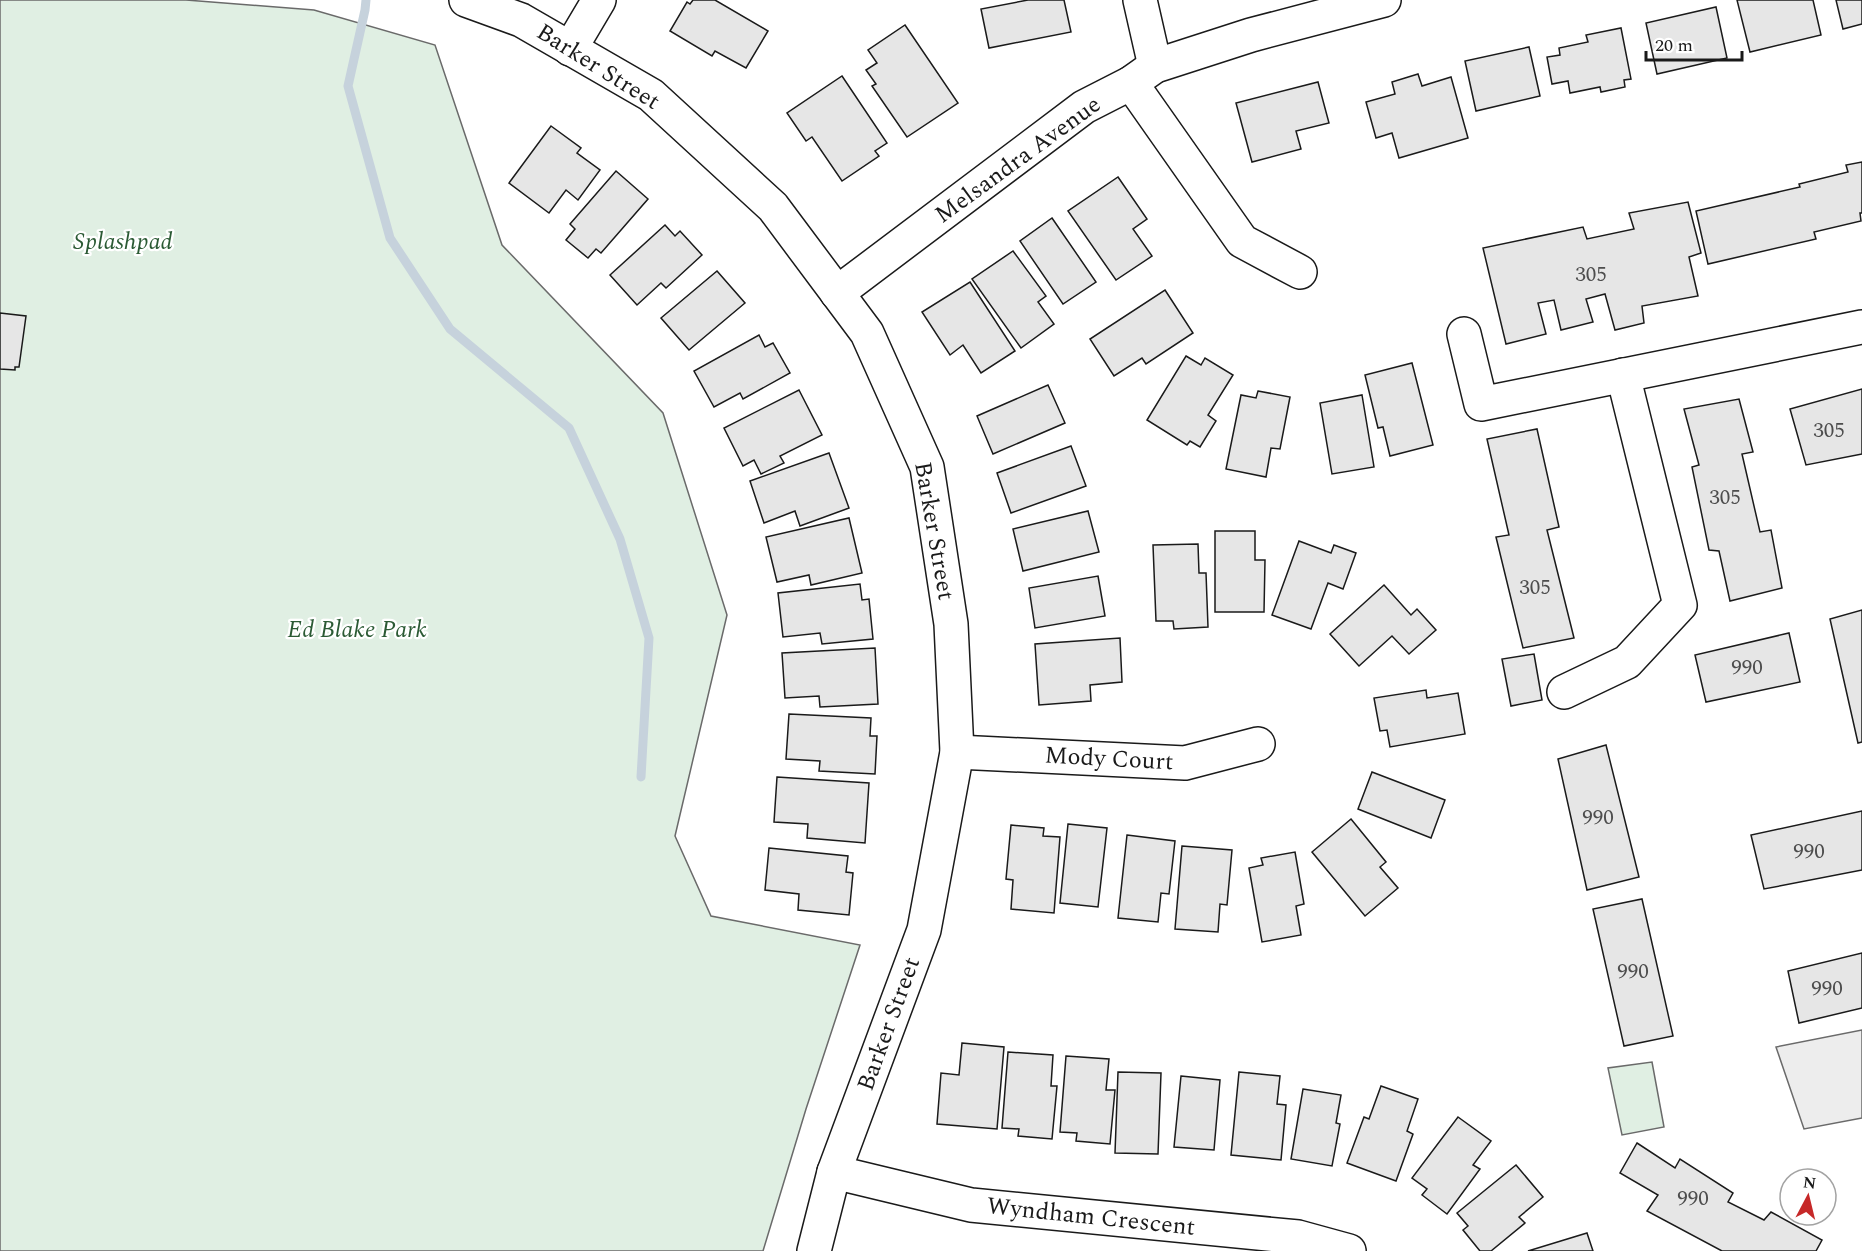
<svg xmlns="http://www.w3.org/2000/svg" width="1862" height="1251" font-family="Spectral,serif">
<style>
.green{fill:#e0efe3;stroke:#6a6a6a;stroke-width:1.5}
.parking{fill:#ededed;stroke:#6a6a6a;stroke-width:1.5}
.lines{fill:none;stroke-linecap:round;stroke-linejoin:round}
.stream{stroke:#c6d2dc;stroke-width:9}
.building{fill:#e6e6e6;stroke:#1a1a1a;stroke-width:1.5}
.minor-casing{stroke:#1a1a1a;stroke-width:36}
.minor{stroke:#fff;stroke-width:33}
.labels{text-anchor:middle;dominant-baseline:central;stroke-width:4.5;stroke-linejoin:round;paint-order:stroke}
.number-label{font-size:21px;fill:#4d4d4d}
.street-label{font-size:24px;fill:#1a1a1a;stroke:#fff}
.park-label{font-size:24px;font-style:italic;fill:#2b5a34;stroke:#fff}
</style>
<rect width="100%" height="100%" fill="#fff"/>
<g class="green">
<path d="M0 0H186L314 10 435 45 502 245 663 413 727 615 675 836 711 916 860 945 806 1109 763 1251H0Z"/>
<path d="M1652 1062 1664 1127 1622 1135 1608 1068Z"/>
</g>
<path class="parking" d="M1862 1030V1118L1804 1129 1776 1047Z"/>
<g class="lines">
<path class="stream" d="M366 0 365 10 348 86 390 238 450 329 569 428 620 539 649 638 641 777"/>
</g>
<g class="building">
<path d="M693 0H715L768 31 746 68 715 51 712 56 670 31 687 2 690 4Z"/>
<path d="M1028 0H1064L1071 32 989 48 981 9Z"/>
<path d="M1737 0H1813L1821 35 1750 52Z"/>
<path d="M1836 0H1862V24L1843 29Z"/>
<path d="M1716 7 1727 58 1657 74 1646 23Z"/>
<path d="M905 25 958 103 907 137 872 86 876 84 866 70 877 63 868 50Z"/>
<path d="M1621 28 1631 79 1624 80 1625 87 1601 92 1600 87 1570 93 1568 81 1552 84 1547 57 1560 55 1559 48 1588 42 1586 35Z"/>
<path d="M1529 47 1540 96 1476 111 1465 61Z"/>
<path d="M1418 74 1422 86 1451 77 1468 138 1399 158 1392 133 1376 138 1366 102 1395 94 1392 82Z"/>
<path d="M842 76 887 143 875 151 879 156 842 181 812 137 806 141 787 113Z"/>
<path d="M1318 82 1329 123 1296 131 1301 149 1252 162 1236 103Z"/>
<path d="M551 126 581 148 577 153 600 170 578 200 566 190 549 213 509 183Z"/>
<path d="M1862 162V213H1860L1861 221 1814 232 1816 239 1708 264 1696 211 1800 187 1799 184 1848 172 1846 165Z"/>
<path d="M616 171 648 199 601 253 596 249 588 258 566 240 575 229 570 224Z"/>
<path d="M1118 177 1147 219 1133 229 1152 256 1116 280 1068 211Z"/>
<path d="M1688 202 1701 253 1689 257 1698 296 1642 306 1644 323 1615 330 1605 294 1586 299 1593 322 1561 330 1554 300 1538 303 1546 334 1506 344 1483 248 1583 227 1587 239 1634 229 1629 213Z"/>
<path d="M1052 218 1096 282 1063 304 1020 241Z"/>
<path d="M665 225 675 236 680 231 702 255 666 288 661 283 637 305 610 275Z"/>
<path d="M1013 251 1046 296 1038 302 1054 324 1021 348 972 279Z"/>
<path d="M717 271 745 303 689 350 661 318Z"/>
<path d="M970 282 1015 351 981 373 963 345 950 355 922 312Z"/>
<path d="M1165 290 1193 333 1146 364 1142 358 1114 376 1090 339Z"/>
<path d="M0 313 26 316 19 367H15V370L0 369Z"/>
<path d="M759 335 765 347 773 343 790 373 743 399 740 393 714 407 694 371Z"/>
<path d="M1186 356 1201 365 1205 358 1233 375 1208 415 1216 421 1200 447 1190 441 1187 445 1147 420Z"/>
<path d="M1412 363 1433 445 1390 456 1383 427 1378 428 1365 375Z"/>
<path d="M1048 385 1065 423 993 454 977 416Z"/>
<path d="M1862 389V454L1806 465 1790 409Z"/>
<path d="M799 390 822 435 780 456 784 463 761 474 754 460 743 466 724 428Z"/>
<path d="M1258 391 1290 397 1280 449 1271 448 1266 477 1226 469 1241 395 1256 398Z"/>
<path d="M1362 395 1374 467 1332 474 1320 403Z"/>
<path d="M1739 399 1753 452 1742 454 1760 532 1771 530 1782 588 1730 601 1719 551 1709 550 1692 467 1699 465 1684 409Z"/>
<path d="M1537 429 1559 527 1547 530 1574 638 1523 648 1496 537 1509 535 1487 439Z"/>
<path d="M1071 446 1086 486 1011 513 997 473Z"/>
<path d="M829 453 849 508 800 526 795 511 764 523 750 481Z"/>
<path d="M1088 511 1099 552 1023 571 1013 529Z"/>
<path d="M849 518 862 573 811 585 809 575 777 582 766 537Z"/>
<path d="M1215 531H1255V560H1265L1264 612H1215Z"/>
<path d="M1299 541 1331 553 1334 545 1356 553 1343 589 1328 583 1311 629 1272 615Z"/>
<path d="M1198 544 1199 573H1206L1208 627 1174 629 1173 621H1156L1153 545Z"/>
<path d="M1098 576 1105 616 1035 628 1029 588Z"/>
<path d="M860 584 862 600 869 599 873 639 822 644 820 633 783 637 778 593Z"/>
<path d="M1384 585 1411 615 1417 609 1436 630 1409 654 1392 636 1359 666 1330 634Z"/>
<path d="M1862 610V742L1858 743 1830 619Z"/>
<path d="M1789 633 1800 682 1706 702 1695 655Z"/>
<path d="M1120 638 1122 682 1090 685 1091 701 1039 705 1035 644Z"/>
<path d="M875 648 878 704 820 707 819 696 785 698 782 653Z"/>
<path d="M1534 654 1542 700 1511 706 1502 659Z"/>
<path d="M1426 690 1427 698 1458 693 1465 734 1390 747 1387 730 1380 731 1374 698Z"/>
<path d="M789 714 871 718 870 736H877L875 774 819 771 820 761 786 759Z"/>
<path d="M1606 745 1639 877 1587 890 1558 759Z"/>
<path d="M1372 772 1445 800 1431 838 1358 809Z"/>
<path d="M777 777 869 783 865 843 807 838 808 824 774 822Z"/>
<path d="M1862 811V870L1764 889 1751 835Z"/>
<path d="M1351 819 1386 862 1380 867 1398 888 1365 916 1312 852Z"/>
<path d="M1068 824 1107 828 1098 907 1060 903Z"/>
<path d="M1011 825 1044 828 1043 836 1060 837 1054 913 1011 909 1013 880 1006 879Z"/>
<path d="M1127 835 1175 841 1169 894 1161 893 1158 922 1118 918Z"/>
<path d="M1182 846 1232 850 1227 905 1220 904 1218 932 1175 929Z"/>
<path d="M769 848 848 856 846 872 853 873 849 915 798 910 799 894 765 890Z"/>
<path d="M1295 852 1304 904 1296 906 1301 935 1262 942 1249 868 1263 865 1261 858Z"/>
<path d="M1642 899 1673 1036 1624 1046 1593 909Z"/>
<path d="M1862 953V1008L1799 1023 1788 971Z"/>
<path d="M962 1043 1004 1047 997 1129 937 1124 941 1073 959 1075Z"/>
<path d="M1008 1052 1053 1055 1051 1086H1057L1052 1139 1018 1136 1019 1129 1002 1128Z"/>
<path d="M1066 1056 1109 1059 1106 1090H1115L1110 1144 1076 1141 1077 1133 1060 1132Z"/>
<path d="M1118 1072 1161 1073 1158 1154 1115 1153Z"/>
<path d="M1239 1072 1280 1076 1277 1104 1286 1105 1281 1160 1231 1155Z"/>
<path d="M1181 1076 1220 1080 1214 1150 1174 1147Z"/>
<path d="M1381 1086 1418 1099 1407 1131 1413 1134 1396 1181 1347 1163 1364 1117 1369 1119Z"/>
<path d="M1303 1089 1341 1095 1336 1123 1340 1124 1332 1166 1291 1159Z"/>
<path d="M1458 1117 1491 1141 1473 1165 1480 1169 1447 1214 1422 1195 1427 1189 1412 1178Z"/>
<path d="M1637 1143 1675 1168 1680 1159 1733 1193 1728 1202 1764 1220 1771 1212 1822 1240 1816 1251H1722L1647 1211 1658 1195 1620 1173Z"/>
<path d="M1516 1165 1543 1197 1519 1217 1525 1223 1491 1251H1480L1463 1230 1468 1226 1457 1213Z"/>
<path d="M1587 1233 1593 1251H1528Z"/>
</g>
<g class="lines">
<defs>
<g id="minor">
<path d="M466 0 521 20 651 95 773 207 867 333 927 467 951 624 957 752 924 930 834 1172 814 1251"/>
<path d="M1140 0 1155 66"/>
<path d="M570 49 599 0"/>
<path d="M1131 83 1242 241 1300 272"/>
<path d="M837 293 1084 107 1131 83 1155 66 1251 35 1384 0"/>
<path d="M1464 334 1481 404 1862 327"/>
<path d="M1564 692 1627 662 1680 605 1623 375"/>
<path d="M957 752 1185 763 1258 744"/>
<path d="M834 1172 971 1205 1298 1237 1349 1251"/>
</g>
</defs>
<use href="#minor" class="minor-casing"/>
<use href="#minor" class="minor"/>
</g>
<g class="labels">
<g class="number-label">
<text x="1591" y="275">305</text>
<text x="1829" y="431">305</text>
<text x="1725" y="498">305</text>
<text x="1535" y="588">305</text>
<text x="1747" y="668">990</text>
<text x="1598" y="818">990</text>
<text x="1809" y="852">990</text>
<text x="1633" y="972">990</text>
<text x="1827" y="989">990</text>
<text x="1693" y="1199">990</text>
</g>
<g class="street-label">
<text transform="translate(598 67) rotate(32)">Barker Street</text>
<text transform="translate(1018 160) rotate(-36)">Melsandra Avenue</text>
<text transform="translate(934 531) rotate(80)">Barker Street</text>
<text transform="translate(1109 759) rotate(3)">Mody Court</text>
<text transform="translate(889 1024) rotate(-70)">Barker Street</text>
<text transform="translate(1091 1217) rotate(6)">Wyndham Crescent</text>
</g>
<g class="park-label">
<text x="123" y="242">Splashpad</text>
<text x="357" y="630">Ed Blake Park</text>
</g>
</g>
<g transform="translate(1808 1197) rotate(7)"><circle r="28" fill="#ffffff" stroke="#a3a3a3" stroke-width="1.5"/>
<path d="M0-4.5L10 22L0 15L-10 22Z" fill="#c62828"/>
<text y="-9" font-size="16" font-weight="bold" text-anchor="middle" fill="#1a1a1a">N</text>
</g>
<path d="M1646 51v9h96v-9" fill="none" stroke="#1a1a1a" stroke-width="3"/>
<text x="1655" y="51" font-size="18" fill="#1a1a1a" stroke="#ffffff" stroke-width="4.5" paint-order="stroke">20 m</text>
</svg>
